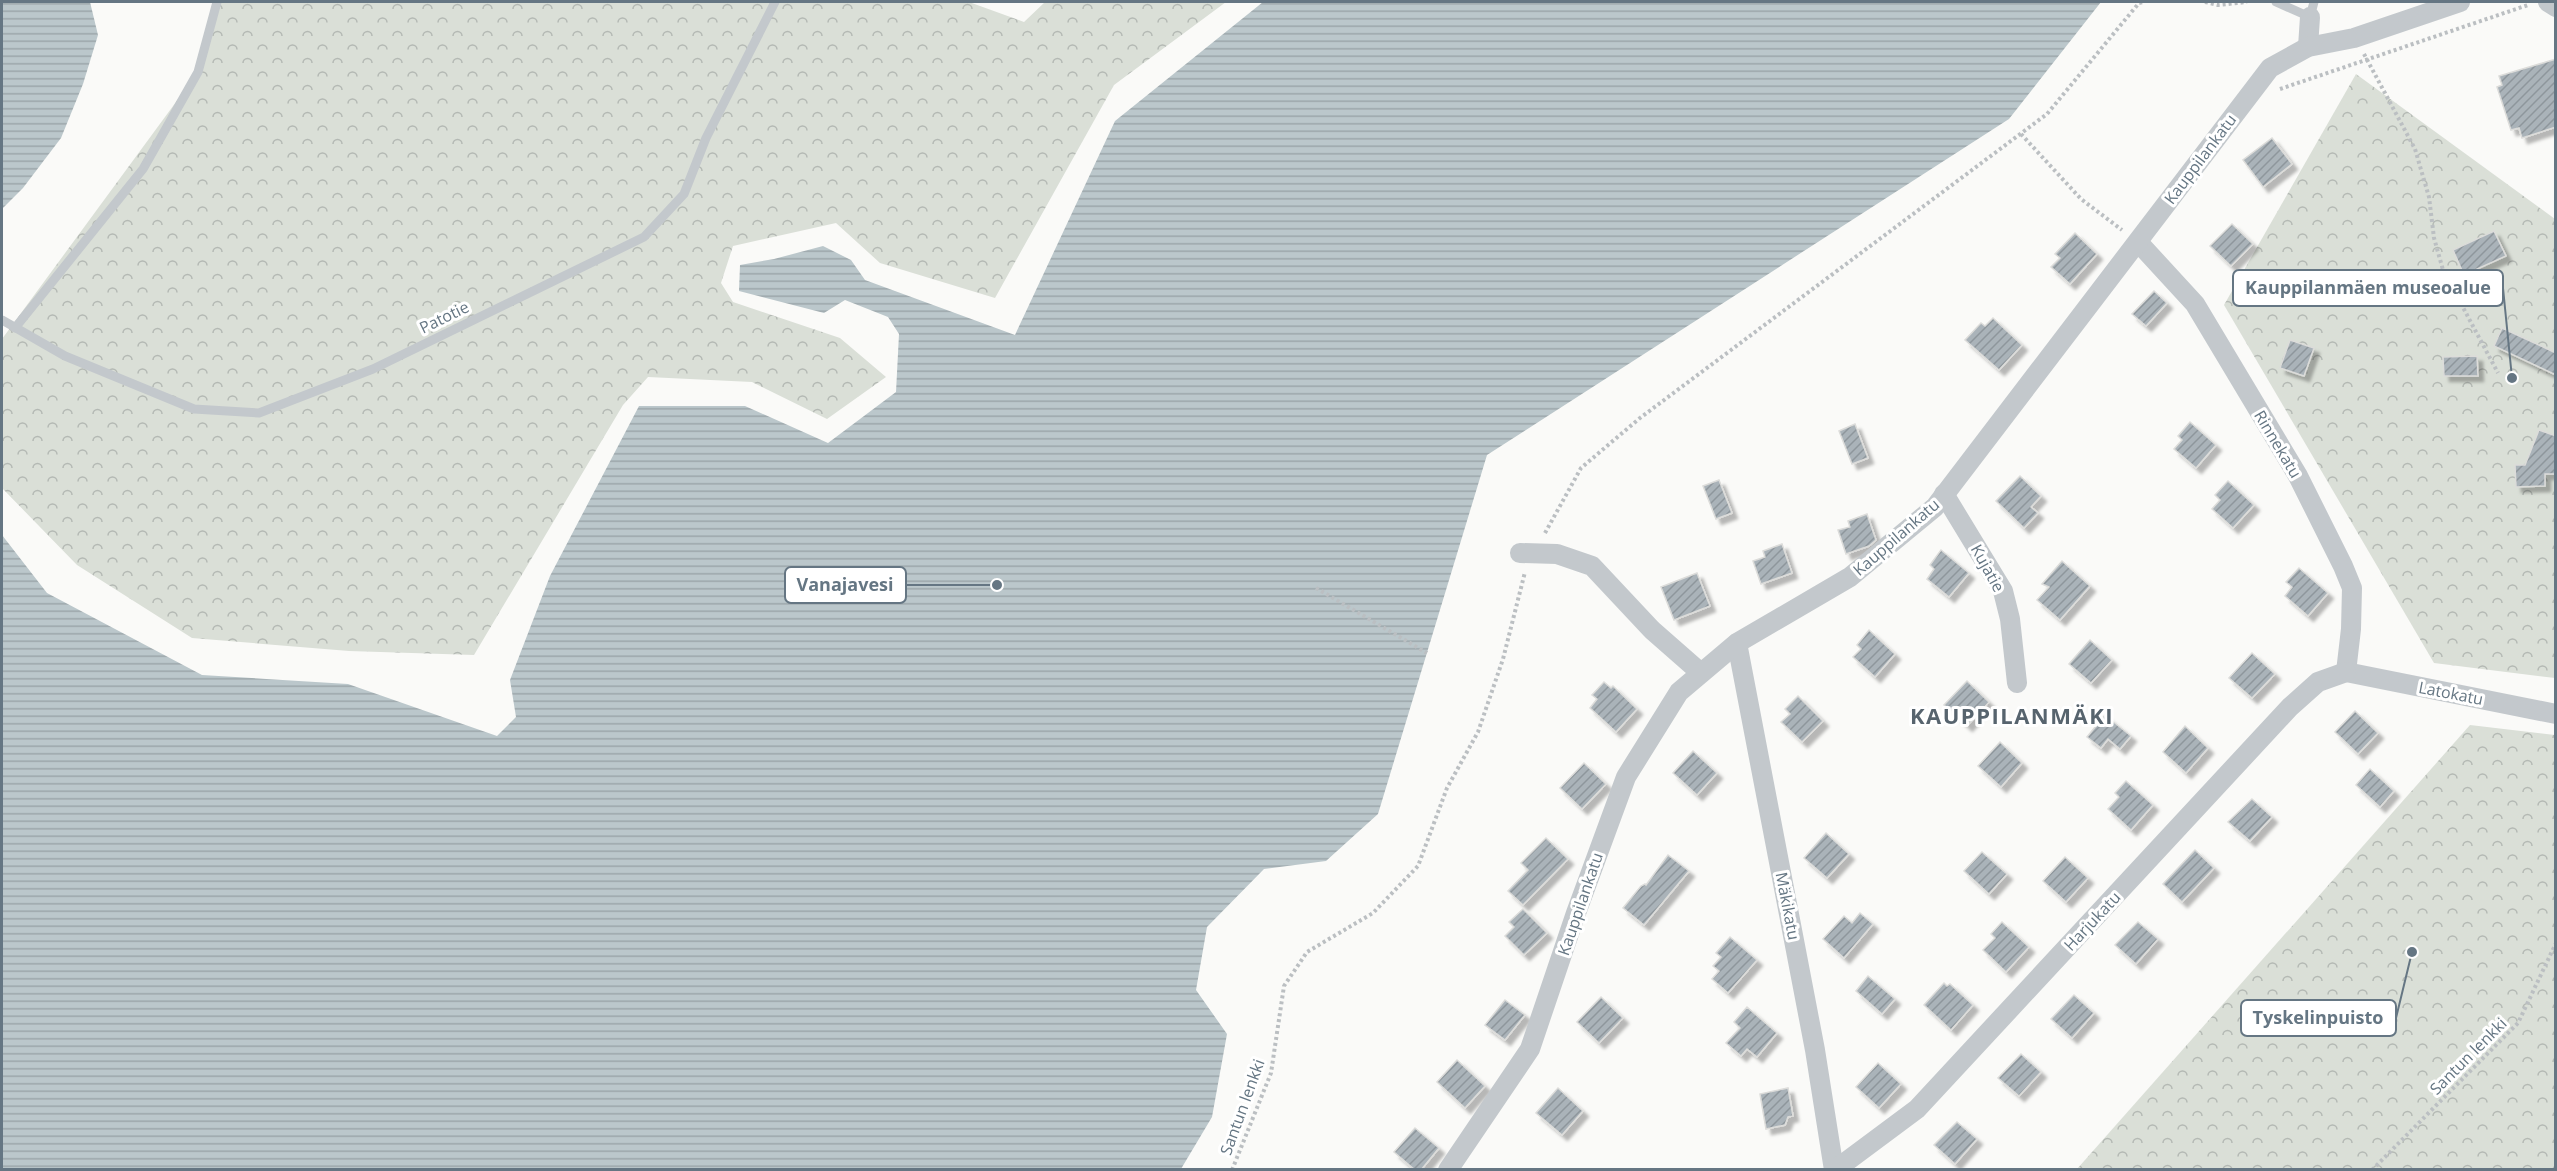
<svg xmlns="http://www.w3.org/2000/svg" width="2557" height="1171" font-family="'Open Sans',sans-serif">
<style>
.forest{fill:url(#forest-crowns)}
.water{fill:url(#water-rules)}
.building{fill:url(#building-hatch);stroke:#dcdcda;stroke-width:1.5;filter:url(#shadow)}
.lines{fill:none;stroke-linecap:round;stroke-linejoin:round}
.path{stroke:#bbbfc2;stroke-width:4;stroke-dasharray:3 3;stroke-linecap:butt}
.lane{stroke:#c3c8cc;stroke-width:9}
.street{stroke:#c3c8cc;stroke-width:20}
.labels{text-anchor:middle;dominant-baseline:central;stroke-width:6;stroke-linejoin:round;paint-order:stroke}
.street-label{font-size:16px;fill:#657683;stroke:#fff}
.district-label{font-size:22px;font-weight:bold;letter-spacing:1.5px;fill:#57646e;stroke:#fff}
.leader{fill:none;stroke:#657683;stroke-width:2}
.callout-dot{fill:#657683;stroke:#fff;stroke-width:2}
.callout{fill:#fff;stroke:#657683;stroke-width:2}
.callout-label{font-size:18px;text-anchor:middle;font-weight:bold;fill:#657683}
</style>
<defs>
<pattern id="forest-crowns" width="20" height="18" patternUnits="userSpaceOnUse" patternTransform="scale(1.5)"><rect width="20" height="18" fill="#dadfd7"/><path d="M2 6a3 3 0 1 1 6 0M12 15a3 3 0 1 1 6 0" fill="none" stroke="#b4b9b4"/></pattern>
<pattern id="water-rules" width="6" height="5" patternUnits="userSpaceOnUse" patternTransform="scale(1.5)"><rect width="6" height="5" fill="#bbc7cb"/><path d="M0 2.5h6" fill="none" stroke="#9ca6aa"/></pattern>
<pattern id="building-hatch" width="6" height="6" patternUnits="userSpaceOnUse" patternTransform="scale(1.5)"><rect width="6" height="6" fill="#aab3b9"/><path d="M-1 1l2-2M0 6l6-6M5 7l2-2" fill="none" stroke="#8e969c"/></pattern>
<filter id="shadow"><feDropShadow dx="5.5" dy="5.5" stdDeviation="1.5" flood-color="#0004"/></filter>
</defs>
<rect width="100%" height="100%" fill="#fafaf8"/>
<g class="forest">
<path d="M217 2H969L1024 22 1045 2H1226L1114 85 995 298 880 263 836 223 733 246 721 283 733 302 840 338 886 377 827 419 752 382 648 377 623 405 474 655 349 651 192 638 77 565 2 488V339L198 72Z"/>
<path d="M2356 74 2555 219V678L2434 663 2224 305Z"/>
<path d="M2470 725 2555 735V1169H2077Z"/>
</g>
<g class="water">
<path d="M2 2H90L98 35 83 84 61 138 23 188 2 209Z"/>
<path d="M1263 2H2101L2009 119 1487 455 1378 814 1326 861 1264 869 1207 927 1196 990 1227 1034 1212 1117 1181 1169H2V535L47 593 202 675 348 684 497 736 516 717 510 680 550 576 639 406H745L828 443 896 392 899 334 888 317 845 300 824 313 739 291 740 265 774 259 823 246 851 260 865 280 1015 335 1115 121Z"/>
</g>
<g class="building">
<path d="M2556 59V127L2522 138 2519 128 2511 130 2497 87 2502 85 2499 76Z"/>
<path d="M2272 138 2292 164 2263 187 2243 160Z"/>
<path d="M2232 224 2253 244 2231 266 2210 246Z"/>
<path d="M2494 231 2506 256 2464 275 2453 250Z"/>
<path d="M2075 233 2097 254 2070 284 2051 267 2060 258 2055 254Z"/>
<path d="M2154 291 2167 303 2146 326 2132 314Z"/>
<path d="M1993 318 2022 345 1999 370 1965 340 1981 323 1985 326Z"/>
<path d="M2502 328 2556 353V375L2494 346Z"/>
<path d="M2290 340 2314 348 2304 376 2280 368Z"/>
<path d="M2477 356 2478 376H2444L2443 357Z"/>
<path d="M2190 422 2216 445 2196 468 2174 449 2182 440 2178 436Z"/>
<path d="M1855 424 1868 458 1852 464 1839 431Z"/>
<path d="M2539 430 2556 436V474H2545V486L2516 487 2515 465H2525Z"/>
<path d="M2020 476 2041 496 2031 507 2038 513 2024 528 1996 501Z"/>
<path d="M1719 480 1732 513 1716 519 1703 486Z"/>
<path d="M2228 481 2254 505 2233 528 2212 509 2220 500 2215 495Z"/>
<path d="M1867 514 1876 540 1869 546 1846 554 1838 530 1850 527 1848 521Z"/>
<path d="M1782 544 1792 573 1761 584 1753 561 1765 557 1763 551Z"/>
<path d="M1941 550 1969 573 1949 597 1927 579 1934 569 1930 565Z"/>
<path d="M2062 561 2090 586 2060 620 2037 600 2049 587 2042 584Z"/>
<path d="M2299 568 2328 593 2308 616 2285 596 2292 587 2286 582Z"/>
<path d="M1697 573 1710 606 1674 620 1661 587Z"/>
<path d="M1869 630 1895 654 1875 677 1853 657 1861 649 1857 645Z"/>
<path d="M2090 640 2112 660 2091 683 2069 664Z"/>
<path d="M2252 653 2275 674 2252 698 2229 678Z"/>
<path d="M1967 681 1989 702 1967 726 1944 705Z"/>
<path d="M1604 682 1611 688 1613 686 1637 709 1616 732 1590 708 1597 699 1592 695Z"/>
<path d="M1798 696 1823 721 1802 742 1781 722 1790 714 1785 709Z"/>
<path d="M2355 711 2378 733 2358 754 2335 732Z"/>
<path d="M2105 715 2131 736 2120 749 2108 739 2101 748 2087 737Z"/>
<path d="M2185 726 2208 748 2186 773 2163 752Z"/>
<path d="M2000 742 2022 763 2001 787 1978 766Z"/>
<path d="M1693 751 1717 773 1697 795 1673 773Z"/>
<path d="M1584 763 1606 784 1582 809 1560 788Z"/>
<path d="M2370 769 2394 791 2380 807 2356 785Z"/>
<path d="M2126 781 2153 805 2131 830 2108 809 2119 797 2115 793Z"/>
<path d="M2252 799 2272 817 2250 841 2228 822Z"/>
<path d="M1826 833 1849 854 1827 878 1804 858Z"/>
<path d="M1546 838 1568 859 1523 905 1508 891 1528 870 1521 863Z"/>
<path d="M2195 850 2214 868 2182 902 2163 884Z"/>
<path d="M1982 852 2007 874 1989 894 1964 871Z"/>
<path d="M1668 855 1689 871 1644 925 1623 908 1641 886 1645 884 1646 885Z"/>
<path d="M2065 857 2088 878 2066 902 2043 881Z"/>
<path d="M1523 909 1547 933 1524 955 1505 936 1514 927 1509 922Z"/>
<path d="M1860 913 1873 924 1844 958 1823 939 1844 916 1852 923Z"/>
<path d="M2002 922 2029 947 2006 972 1983 950 1995 938 1991 934Z"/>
<path d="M2138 922 2158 939 2136 964 2115 945Z"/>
<path d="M1730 937 1757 960 1728 993 1712 979 1719 971 1713 966 1721 957 1716 953Z"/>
<path d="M1868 976 1895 999 1882 1014 1856 991Z"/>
<path d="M1944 983 1947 986 1950 984 1973 1005 1951 1030 1924 1005Z"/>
<path d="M2074 995 2094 1013 2072 1038 2051 1019Z"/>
<path d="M1601 997 1623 1018 1599 1043 1577 1022Z"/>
<path d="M1505 1000 1525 1015 1505 1040 1485 1025Z"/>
<path d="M1747 1007 1777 1033 1757 1057 1747 1049 1741 1056 1726 1043 1740 1028 1734 1022Z"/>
<path d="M2021 1054 2041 1072 2019 1096 1998 1078Z"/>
<path d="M1457 1060 1485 1086 1465 1108 1437 1082Z"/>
<path d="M1878 1063 1901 1084 1879 1108 1856 1087Z"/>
<path d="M1558 1088 1583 1111 1562 1135 1536 1113Z"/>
<path d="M1788 1088 1793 1116 1788 1117 1785 1125 1766 1129 1760 1094Z"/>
<path d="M1957 1122 1977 1139 1955 1164 1934 1145Z"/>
<path d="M1415 1128 1439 1148 1421 1170H1415L1394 1152Z"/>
</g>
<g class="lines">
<g class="path">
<path d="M2205 2 2218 5 2247 2"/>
<path d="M2364 54 2415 149 2429 197 2434 238 2443 270 2498 373"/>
<path d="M2280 89 2528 5"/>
<path d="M2021 134 2081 199 2122 230"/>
<path d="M1545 533 1581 468 1640 418 2047 114 2139 3 2144 2"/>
<path d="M1316 588 1427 653"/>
<path d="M1232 1170 1271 1073 1284 986 1307 952 1373 913 1418 866 1447 788 1478 732 1503 659 1525 572"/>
<path d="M2372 1170 2518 1023 2556 943"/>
</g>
<g class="lane">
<path d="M2276 2 2310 17 2314 2"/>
<path d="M2 320 65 356 194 409 259 413 373 369 644 237 684 194 706 138 775 2"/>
<path d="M15 328 143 169 198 72 217 2"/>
</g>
<g class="street">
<path d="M2548 2 2556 7"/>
<path d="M2308 47 2310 17"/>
<path d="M2138 242 2195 304 2298 476 2343 566 2352 588 2351 629 2346 672"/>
<path d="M1944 494 2003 591 2010 619 2017 683"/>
<path d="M1520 553 1557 554 1592 566 1652 630 1701 673"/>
<path d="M1737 643 1815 1050 1834 1170"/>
<path d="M2346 672 2556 714"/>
<path d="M1448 1170 1530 1049 1576 913 1626 777 1679 692 1737 643 1850 577 1935 507 2270 68 2308 47 2354 38 2460 2"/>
<path d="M1835 1170 1917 1109 2290 707 2318 682 2346 672"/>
</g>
</g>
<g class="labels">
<g class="street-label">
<text transform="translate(2200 159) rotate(-53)">Kauppilankatu</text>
<text transform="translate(444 317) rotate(-26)">Patotie</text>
<text transform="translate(2278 444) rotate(59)">Rinnekatu</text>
<text transform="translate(1896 537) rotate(-41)">Kauppilankatu</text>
<text transform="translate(1988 568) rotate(61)">Kujatie</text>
<text transform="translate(2451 693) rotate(11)">Latokatu</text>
<text transform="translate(1580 904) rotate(-71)">Kauppilankatu</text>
<text transform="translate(1788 906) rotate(79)">Mäkikatu</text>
<text transform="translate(2092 921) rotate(-47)">Harjukatu</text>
<text transform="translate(2468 1056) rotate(-45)">Santun lenkki</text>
<text transform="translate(1242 1107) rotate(-70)">Santun lenkki</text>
</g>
<g class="district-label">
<text x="2012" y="715">KAUPPILANMÄKI</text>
</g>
</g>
<path class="leader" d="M2512 378L2503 288M997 585L906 585M2412 952L2396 1018"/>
<g class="callout-dot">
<circle cx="2512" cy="378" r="6"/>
<circle cx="997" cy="585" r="6"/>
<circle cx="2412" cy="952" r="6"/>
</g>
<g class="callout">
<rect x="2233" y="270" width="270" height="36" rx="6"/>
<rect x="785" y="567" width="121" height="36" rx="6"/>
<rect x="2241" y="1000" width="155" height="36" rx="6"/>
</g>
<g class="callout-label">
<text x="2368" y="294">Kauppilanmäen museoalue</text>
<text x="845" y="591">Vanajavesi</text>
<text x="2318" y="1024">Tyskelinpuisto</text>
</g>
<rect width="2557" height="1171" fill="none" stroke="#657683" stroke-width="6"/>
</svg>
